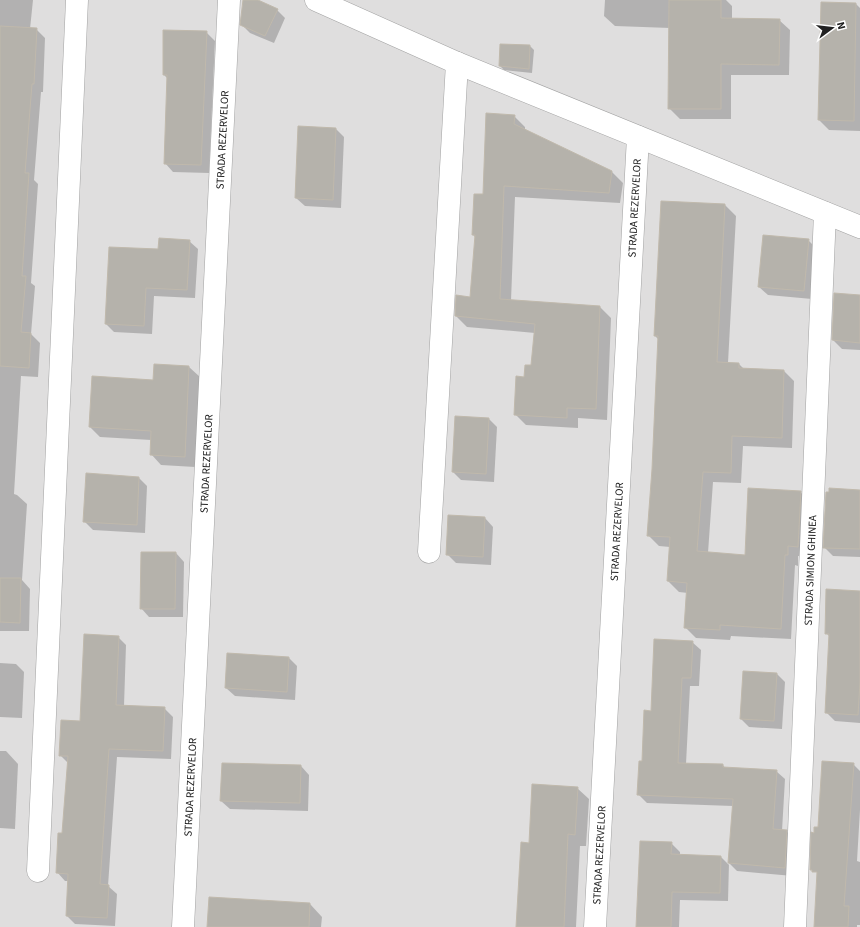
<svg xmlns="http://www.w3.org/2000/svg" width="860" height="927" font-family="'Source Sans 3',sans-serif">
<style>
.residential{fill:#dfdede}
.shadow{fill:#0003}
.building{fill:#b5b2ab;stroke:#c0b9ac}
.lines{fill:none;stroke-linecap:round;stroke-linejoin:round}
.minor-casing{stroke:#a2a2a2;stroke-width:23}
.minor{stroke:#fff;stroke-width:22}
.labels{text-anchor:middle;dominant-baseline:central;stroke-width:4;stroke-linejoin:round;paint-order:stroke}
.street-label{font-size:11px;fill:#212121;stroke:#fff}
</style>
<rect width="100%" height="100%" fill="#f0efe8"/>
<rect class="residential" x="0" y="0" width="860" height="927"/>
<g class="shadow">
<path d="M0 0H33L30 29H36L45 38 43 92H41L34 180 38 184 31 283 35 286 31 334 40 343 38 377 21 376 14 494 17 495 27 504 22 580 30 589 29 631H0Z"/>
<path d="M244 0H255L277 10 285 18 274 43 250 33 241 24Z"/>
<path d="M605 0H726L732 6V19L779 20 790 30 789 75H731V119H680L669 108 670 28 615 26 604 16Z"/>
<path d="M856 4 860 8V131L829 130 819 120Z"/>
<path d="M206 32 215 41 209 173 173 172 165 163 168 79 164 75Z"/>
<path d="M530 46 534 50 532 73 504 70 500 66Z"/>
<path d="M514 116 525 127V130L612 172 623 183 620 203 515 197 511 301 600 307 611 318 607 420 578 418V428L526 425 515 414 525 378 532 367 535 333 467 327 456 316 471 298 476 238 473 235 484 195Z"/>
<path d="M336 129 344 137 341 208 305 206 296 198Z"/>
<path d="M662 202 725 205 736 216 728 363 739 364 744 369 784 371 794 381 792 448 743 446 741 483 713 482 708 553 746 556 800 492 811 502 809 557 798 556V566L795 565 791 639 731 636 730 640 696 638 685 627 688 593 679 592 668 581 670 547 659 546 648 535 653 469 659 340 655 336Z"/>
<path d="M808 240 817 249 812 299 768 295 759 287Z"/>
<path d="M189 241 198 249 195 298 154 296 152 334 114 332 106 324 159 250Z"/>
<path d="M860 296V350L842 349 833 340Z"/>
<path d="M189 367 200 377 195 467 161 465 151 454V440L100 437 90 427 154 381Z"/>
<path d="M456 417 489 419 497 427 494 482 461 480 453 472Z"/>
<path d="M87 474 139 478 147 486 145 533 93 530 84 521Z"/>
<path d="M860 491V557L833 556 824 547 830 493Z"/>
<path d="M485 518 493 527 491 565 456 563 447 554Z"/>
<path d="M176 553 184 562 183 617H149L141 608Z"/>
<path d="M860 592V723L835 721 826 712 830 637 826 633Z"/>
<path d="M118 637 126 645 124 706 164 708 173 717 171 759 117 757 108 886 117 894 115 926 75 924 67 916 69 881H65L57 872 63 834 68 763 60 755 81 722Z"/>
<path d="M692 642 701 650 699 686H690L686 764 723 765 725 768 776 771 785 779 782 831H786L795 840 793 876 737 871 729 863 728 901 680 900 679 927H637L671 843 680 852V856L721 857 729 865 733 806 647 803 638 794 652 712Z"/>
<path d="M289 658 297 666 295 700 235 696 226 688Z"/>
<path d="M0 663 16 664 24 672 22 718 0 717Z"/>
<path d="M777 674 785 682 782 729 749 727 741 719Z"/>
<path d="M0 751H6L18 764 15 829 0 828Z"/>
<path d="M853 764 860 771V810L857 861 860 862V925H857V927H815Z"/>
<path d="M301 766 309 775 308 811 230 809 221 801Z"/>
<path d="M577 788 589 799 586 846H580L576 927H517L529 844Z"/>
<path d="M310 904 322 917 321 927H208Z"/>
</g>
<g class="building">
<path d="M243 0H258L278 9 265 36 240 25Z"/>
<path d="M669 0H721V18L780 19 779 65 721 64V109H668Z"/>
<path d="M821 2 856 3 854 121 818 120Z"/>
<path d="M0 26 37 28 34 84H32L25 173H29L22 276H26L21 332 31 333 29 368 0 366Z"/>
<path d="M163 30 207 31 201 165 164 164 167 75H163Z"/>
<path d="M500 44 530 45 529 69 499 66Z"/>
<path d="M486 113 515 115 514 124 612 171 609 193 504 186 500 299 600 306 596 409 567 408V418L514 415 516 376 524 377 525 365H531L535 324 455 316 456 295 470 297 475 235H472L474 194H483Z"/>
<path d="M298 126 336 128 333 200 295 198Z"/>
<path d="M661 201 725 204 717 362 739 363V368L784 370 782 438 732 436 731 473 703 472 697 551 745 555 748 488 801 491 798 547 788 546V555H785L781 629 720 625V630L684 628 687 583 667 581 670 537 647 536 652 469 658 336H654Z"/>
<path d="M763 235 809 239 804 291 758 287Z"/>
<path d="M159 238 190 240 187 290 146 288 144 326 105 324 109 247 158 249Z"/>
<path d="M834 293 860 295V343L832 340Z"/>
<path d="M154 364 189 366 185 457 150 455 151 431 89 427 92 376 153 380Z"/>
<path d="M455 416 489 418 486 474 452 472Z"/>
<path d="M86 473 139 477 137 525 83 522Z"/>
<path d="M829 488 860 490V549L823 548 826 492H829Z"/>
<path d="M448 515 485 517 483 557 446 555Z"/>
<path d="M141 552H176L175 609H140Z"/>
<path d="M0 578H21L20 623 0 622Z"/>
<path d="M826 589 860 591V682L858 715 825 713 829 634H825Z"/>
<path d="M84 634 119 636 116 705 165 707 163 751 109 749 100 884 109 885 107 918 66 916 68 874 56 873 58 833H62L68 756H59L61 720 80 721Z"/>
<path d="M654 639 693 641 691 678H682L678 763 723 764V767L777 770 773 829 787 830 785 868 728 863 733 799 637 795 639 761H642L644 710 651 711Z"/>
<path d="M227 653 289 657 287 692 225 688Z"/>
<path d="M743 671 777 673 774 721 740 719Z"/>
<path d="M822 761 854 763 844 906H849L848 927H814L817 872H812V870H810L811 832 814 833V827H818Z"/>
<path d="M222 763 301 765 300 803 220 801Z"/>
<path d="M532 784 578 787 575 835 568 834 564 927H516L521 842 529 843Z"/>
<path d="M640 841 672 842 671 854 721 856 720 893 672 892 671 927H636Z"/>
<path d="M209 897 310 903 309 927H207Z"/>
</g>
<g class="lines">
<defs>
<g id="minor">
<path d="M316 0 457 63 860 227"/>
<path d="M429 552 457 63"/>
<path d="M38 871 77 0"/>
<path id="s1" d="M183 927 229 0"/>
<path id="s2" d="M595 927 638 137"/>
<path id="s3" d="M795 927 825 213"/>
</g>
</defs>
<use href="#minor" class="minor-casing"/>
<use href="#minor" class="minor"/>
</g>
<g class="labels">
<g class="street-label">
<text stroke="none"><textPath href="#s1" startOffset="788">STRADA REZERVELOR</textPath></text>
<text stroke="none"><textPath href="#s2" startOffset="720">STRADA REZERVELOR</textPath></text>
<text stroke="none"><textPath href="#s1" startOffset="464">STRADA REZERVELOR</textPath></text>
<text stroke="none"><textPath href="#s2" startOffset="396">STRADA REZERVELOR</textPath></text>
<text stroke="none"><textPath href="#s3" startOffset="357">STRADA SIMION GHINEA</textPath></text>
<text stroke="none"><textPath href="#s1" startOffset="140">STRADA REZERVELOR</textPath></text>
<text stroke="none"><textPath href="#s2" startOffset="72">STRADA REZERVELOR</textPath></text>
</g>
</g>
<g transform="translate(832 28) rotate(75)" stroke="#ffffff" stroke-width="3" paint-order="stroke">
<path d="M0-3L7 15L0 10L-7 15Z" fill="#212121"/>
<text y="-6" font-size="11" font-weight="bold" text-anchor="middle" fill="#212121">N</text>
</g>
</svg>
